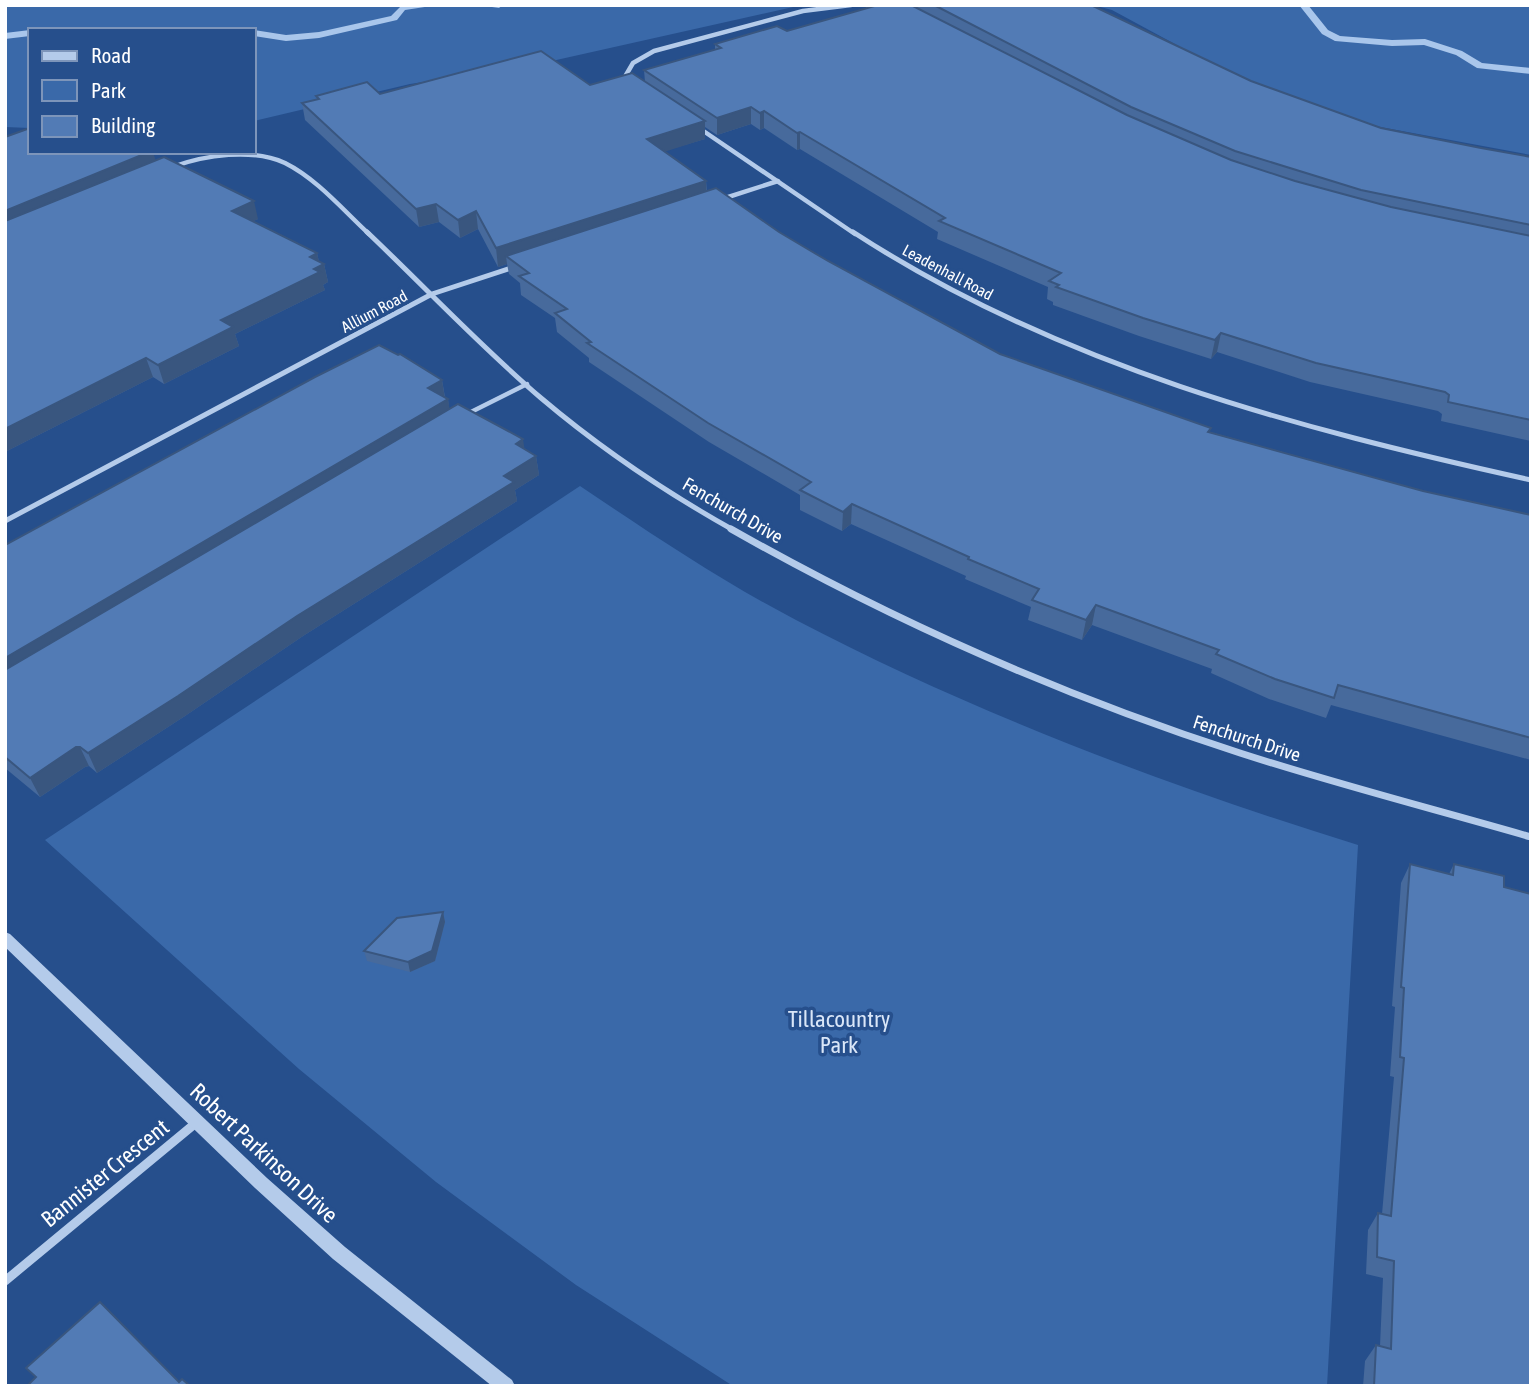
<svg xmlns="http://www.w3.org/2000/svg" width="1536" height="1391" font-family="'Asap Condensed',sans-serif">
<style>
.green{fill:#3a69a9}
.lines{fill:none;stroke-linecap:round;stroke-linejoin:round}
.stream{fill:#a9c6eb;fill-rule:evenodd}
.service{stroke:#b4cbea;stroke-width:4.5}
.minor-far3{stroke:#b4cbea;stroke-width:4.5}
.minor-far2{stroke:#b4cbea;stroke-width:5}
.minor-far1{stroke:#b4cbea;stroke-width:7}
.minor{stroke:#b4cbea;stroke-width:9}
.tertiary{fill:#b4cbea;fill-rule:evenodd}
.wall{fill:#476a9c}
.shaded-wall{fill:#39567f}
.building{fill:#527bb5;stroke:#39567f;stroke-width:2}
.labels{text-anchor:middle;dominant-baseline:central;stroke-width:7;stroke-linejoin:round;paint-order:stroke}
.far-street-label{font-size:16px;fill:#fff;stroke:#264f8c}
.street-label{font-size:19px;fill:#fff;stroke:#264f8c}
.near-park-label{font-size:23px;fill:#d9e6f8;stroke:#264f8c}
.near-street-label{font-size:23px;fill:#fff;stroke:#264f8c}
</style>
<rect width="100%" height="100%" fill="#264f8c"/>
<g class="green">
<path d="M5 5H802L534 65 410 84 254 121V30H30V128L5 127Z"/>
<path d="M1093 5H1531V155L1375 126 1247 83 1112 10Z"/>
<path d="M580 486C650 533 721 581 796 620 976 714 1165 785 1358 845L1327 1386H733L576 1285 436 1182 299 1069 45 840Z"/>
</g>
<g class="lines">
<g class="stream">
<path d="M402 5H438L405 10 397 20 319 38 286 41 254 36V30L286 35 319 32 391 16Z"/>
<path d="M478 5H503L499 8Z"/>
<path d="M1299 5H1308L1328 30 1340 36 1392 40 1425 39 1462 51 1482 63 1531 68V74L1477 68 1456 55 1424 45 1392 46 1335 41 1322 34Z"/>
<path d="M30 30V36L5 39V33Z"/>
</g>
<path class="service" d="M467 414 527 384"/>
<g class="minor-far3">
<path d="M867 5 882 7"/>
<path d="M632 82 626 75 633 63 654 51 803 11 851 5"/>
<path d="M699 128 855 234"/>
<path d="M172 167C205 155 252 148 285 163 317 179 343 210 369 234"/>
<path d="M722 199 778 181"/>
</g>
<g class="minor-far2">
<path d="M367 232C425 287 480 346 541 398 600 448 667 493 735 531"/>
<path d="M853 232C1057 365 1295 428 1531 480"/>
<path d="M5 521 432 294 514 267"/>
</g>
<path class="minor-far1" d="M731 529C893 621 1063 696 1240 753 1336 784 1434 809 1531 837"/>
<path class="minor" d="M5 1281 197 1122"/>
<path class="tertiary" d="M5 932 10 934 267 1178 345 1247 512 1380 515 1386H492L333 1259 255 1188 5 947Z"/>
</g>
<g class="wall">
<path d="M914 5H1091L1251 81 1381 128 1481 148 1531 157V441L1441 421 1442 414 1438 411 1310 382 1217 352 1211 359 1139 336 1053 305V302L1047 299 1048 287 937 239 938 232 800 149 797 150 764 128 760 130 751 124 717 135 705 127V139L664 151 706 181 707 191 828 261 1000 354 1210 432 1423 491 1531 515V760L1331 705 1326 718 1269 699 1211 673 1212 669 1092 625 1082 640 1028 620 1031 607 965 579 966 576 851 524 842 531 800 510V495L709 442 589 362V358L557 332 555 318 521 295 520 283 509 274 507 264 498 267 478 229 460 238 439 222 419 227 305 120 302 103 317 99 316 96 590 85 645 82 644 70 715 50V44L914 7Z"/>
<path d="M155 160 258 219 253 221 317 253 319 262 324 264 328 282 323 285 325 290 235 334 239 346 164 384 153 377 5 452Z"/>
<path d="M442 380 445 397 448 399 449 409 536 456 539 475 515 490 517 501 303 636 185 716 97 773 89 766 85 767 40 797 5 768V545Z"/>
<path d="M1410 864 1449 874 1454 864 1504 887 1531 1386H1363L1365 1361 1376 1345 1380 1346 1383 1278 1366 1274 1368 1230 1378 1213 1382 1214 1394 1077 1390 1076 1395 1007 1392 1006 1401 883Z"/>
<path d="M443 912 445 922 435 961 410 972 367 961 364 951Z"/>
</g>
<g class="shaded-wall">
<path d="M751 107V124L717 135V118Z"/>
<path d="M764 111V128L760 130V113Z"/>
<path d="M705 121V139L648 157 647 139Z"/>
<path d="M800 132V149L797 150V133Z"/>
<path d="M149 152H153L158 168 5 232V211Z"/>
<path d="M706 181 707 199 506 256 507 264 498 267 496 248Z"/>
<path d="M254 201 258 219 237 229 232 211Z"/>
<path d="M436 204 439 222 419 227 416 209Z"/>
<path d="M476 211 478 229 460 238 458 220Z"/>
<path d="M317 253 320 266 324 264 328 282 323 285 325 290 235 334 239 346 164 384 158 365 310 257Z"/>
<path d="M1221 333 1217 352 1211 359 1215 340Z"/>
<path d="M146 358 153 377 5 452V429Z"/>
<path d="M442 380 445 399 428 388Z"/>
<path d="M448 399 451 418 5 684V658Z"/>
<path d="M523 439 526 459 516 444Z"/>
<path d="M536 456 539 475 515 490 517 501 303 636 185 716 97 773 88 753 504 476Z"/>
<path d="M852 504 851 524 842 531 843 512Z"/>
<path d="M1096 605 1092 625 1082 640 1086 620Z"/>
<path d="M76 747H80L89 766 85 767 40 797 30 778Z"/>
<path d="M443 912 445 922 435 961 410 972 408 962Z"/>
</g>
<g class="building">
<path d="M878 5H911L1127 115 1231 160 1295 181 1391 207 1531 236V420L1448 402 1449 395 1445 392 1316 363 1221 333 1215 340 1143 318 1056 287 1059 285 1049 281 1061 273 939 221 945 218 800 132 797 133 764 111 760 113 751 107 717 118 644 70 721 48 715 44 777 26 787 31Z"/>
<path d="M934 5H1091L1251 81 1381 128 1481 148 1531 157V225L1361 190 1235 151 1131 107Z"/>
<path d="M541 51 590 85 632 73 705 121 647 139 706 181 496 248 476 211 458 220 436 204 416 209 302 103 319 99 316 96 367 82 380 94Z"/>
<path d="M30 128V152H149L5 211V137Z"/>
<path d="M164 157 254 201 232 211 317 253 310 257 324 264 314 269 320 272 221 320 233 327 158 365 146 358 5 429V221Z"/>
<path d="M716 188 779 232 828 261 1000 354 1211 428 1208 432 1423 491 1531 515V738L1338 685 1334 698 1275 679 1216 654 1219 650 1096 605 1086 620 1032 600 1039 589 968 559 969 557 852 504 843 512 800 490 811 482 708 423 587 343 591 342 555 313 567 309 519 276 529 273 506 256Z"/>
<path d="M379 345 398 355 400 354 442 380 428 388 448 399 5 658V545L315 377Z"/>
<path d="M458 404 523 439 516 444 536 456 504 476 514 482 297 616 178 696 88 753 80 747H76L30 778 5 757V670Z"/>
<path d="M1410 864 1453 875 1454 864 1504 876V887L1531 894V1386H1374L1376 1345 1391 1349 1394 1261 1377 1257 1378 1213 1391 1216 1404 1058 1400 1057 1404 988 1401 987Z"/>
<path d="M443 912 432 951 408 962 364 951 397 918Z"/>
<path d="M100 1302 179 1382 182 1379 190 1386H27L36 1377 26 1368Z"/>
</g>
<g class="labels">
<g class="far-street-label">
<text transform="translate(948 272) rotate(28)">Leadenhall Road</text>
<text transform="translate(374 311) rotate(-28)">Allium Road</text>
</g>
<g class="street-label">
<text transform="translate(733 510) rotate(30)">Fenchurch Drive</text>
<text transform="translate(1247 738) rotate(18)">Fenchurch Drive</text>
</g>
<g class="near-park-label">
<text x="839" y="1019">Tillacountry<tspan x="839" dy="26">Park</tspan></text>
</g>
<g class="near-street-label">
<text transform="translate(264 1153) rotate(43)">Robert Parkinson Drive</text>
<text transform="translate(105 1173) rotate(-39)">Bannister Crescent</text>
</g>
</g>
<rect width="1536" height="1391" fill="none" stroke="#ffffff" stroke-width="14"/>
<rect x="28" y="28" width="228" height="126" fill="#264f8c" stroke="#7d95ba" stroke-width="2"/>
<rect x="42" y="51" width="35" height="10" fill="#b4cbea" stroke="#7d95ba" stroke-width="2"/>
<text x="91" y="63" font-size="21" fill="#ffffff">Road</text>
<rect x="42" y="80" width="35" height="21" fill="#3a69a9" stroke="#7d95ba" stroke-width="2"/>
<text x="91" y="98" font-size="21" fill="#ffffff">Park</text>
<rect x="42" y="116" width="35" height="21" fill="#527bb5" stroke="#7d95ba" stroke-width="2"/>
<text x="91" y="133" font-size="21" fill="#ffffff">Building</text>
</svg>
